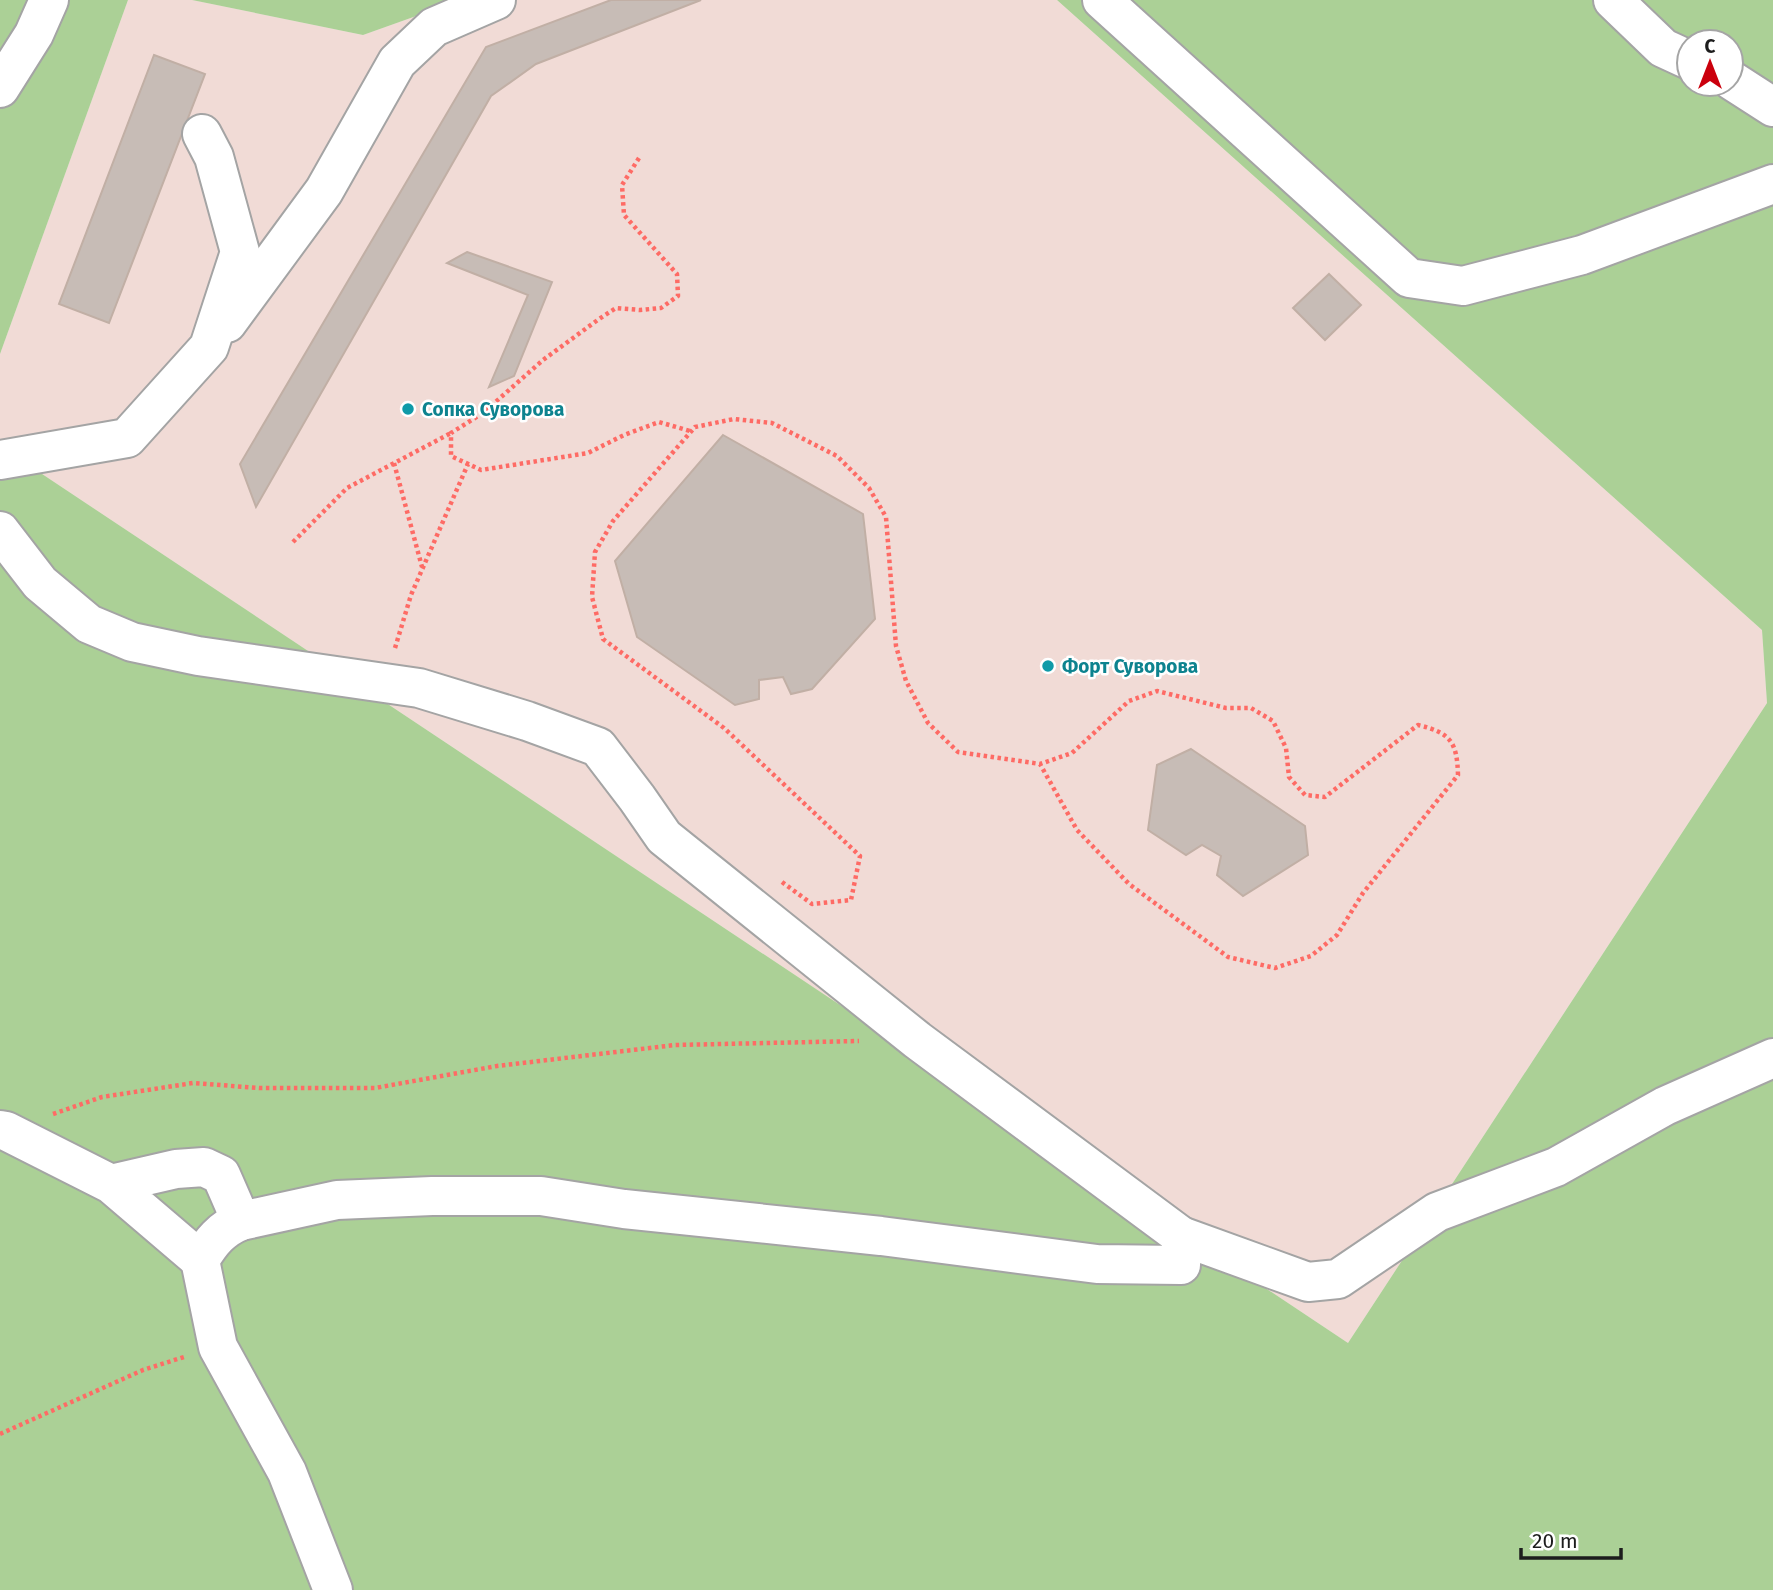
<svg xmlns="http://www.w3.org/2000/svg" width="1773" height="1590" font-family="'Fira Sans',sans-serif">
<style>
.military{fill:#f1dbd6}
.forest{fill:#abd096;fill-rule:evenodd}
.building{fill:#c7bcb6;stroke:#c1afa5;stroke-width:2}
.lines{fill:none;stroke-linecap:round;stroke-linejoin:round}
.minor-casing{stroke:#a4a4a4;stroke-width:42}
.path{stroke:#fe6b65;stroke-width:4.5;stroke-dasharray:3.5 3.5;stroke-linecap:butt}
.minor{stroke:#fff;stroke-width:38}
.culture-dot{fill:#0f9aa8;stroke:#fff;stroke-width:2.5}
.labels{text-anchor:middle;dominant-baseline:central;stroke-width:5;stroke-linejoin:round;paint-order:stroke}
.culture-label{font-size:19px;font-weight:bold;fill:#0d838f;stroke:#fff;text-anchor:start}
</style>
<rect width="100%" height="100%" fill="#efeae3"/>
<path class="military" d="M128 0H192L363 35 461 0H1057L1762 630 1767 703 1348 1343 0 446V354Z"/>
<g class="forest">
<path d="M0 0H128L0 354Z"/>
<path d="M192 0H461L363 35Z"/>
<path d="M1057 0H1773V1590H0V446L1348 1343 1767 703 1762 630ZM1689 42H1731V84H1689Z"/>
</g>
<g class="building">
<path d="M611 0H701L536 64 491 96 256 507 240 464 486 47Z"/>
<path d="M154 55 205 74 109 323 59 304Z"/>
<path d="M467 252 552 282 514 376 489 387 528 295 447 263Z"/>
<path d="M1329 274 1361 305 1325 340 1293 308Z"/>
<path d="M723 435 863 514 875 619 812 689 791 694 783 677 759 680V699L735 705 637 637 615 561Z"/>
<path d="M1191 749 1305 826 1308 855 1243 896 1217 875 1221 856 1202 845 1186 855 1148 830 1157 765Z"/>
</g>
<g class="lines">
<defs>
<g id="minor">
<path d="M1102 0 1409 278 1463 286 1582 255 1773 184"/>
<path d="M1613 0 1663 48 1689 60"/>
<path d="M1731 80 1773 107"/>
<path d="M0 88 34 34 49 0"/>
<path d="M227 323 324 191 397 62 434 27 496 0"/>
<path d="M0 460 127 438 209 347 240 252 214 157 202 134"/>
<path d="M0 531 40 583 89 624 132 642 198 656 419 688 527 721 598 747 637 798 664 837 917 1040 1181 1236"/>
<path d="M0 1130 6 1131 111 1184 200 1260C211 1242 221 1229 241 1221L221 1175 204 1167 176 1169 111 1184"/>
<path d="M241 1221 337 1200 432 1196H541L624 1209 881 1236 1097 1264 1181 1265V1236L1308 1282 1338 1279 1437 1212 1556 1167 1665 1106 1773 1058"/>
<path d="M200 1260 218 1347 287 1472 333 1590"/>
</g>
</defs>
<use href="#minor" class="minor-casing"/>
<g class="path">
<path d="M639 158 622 185 624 215 677 274 678 296 661 308 640 310 616 308 599 319 543 360 483 413 451 433V456L481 470 588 453 624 435 659 422 690 431"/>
<path d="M394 463 422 567"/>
<path d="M293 542 347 488 451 433"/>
<path d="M395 648 411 595 468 464"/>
<path d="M782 882 812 904 851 900 860 856 724 728 603 639 592 597 595 552 613 521 695 427 734 419 772 423 837 456 869 488 886 517 896 646 906 681 928 723 958 752 1040 764 1072 753 1129 701 1157 691 1226 708H1251L1273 721 1286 748 1289 777 1305 795 1325 797 1418 725C1451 733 1457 742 1458 775L1363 893 1337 935 1311 956 1275 968 1228 957 1129 884 1077 830 1040 764"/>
<path d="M53 1114 102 1097 193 1083 259 1088H375L497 1066 675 1045 859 1041"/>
<path d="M0 1434 143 1370 184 1357"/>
</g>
<use href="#minor" class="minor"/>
</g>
<g class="culture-dot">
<circle cx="408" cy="409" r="7"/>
<circle cx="1048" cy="666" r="7"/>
</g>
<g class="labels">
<g class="culture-label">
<text x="422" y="409">Сопка Суворова</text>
<text x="1062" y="666">Форт Суворова</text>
</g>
</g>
<g transform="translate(1710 63)"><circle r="33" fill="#ffffff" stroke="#a5a5a5" stroke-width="2"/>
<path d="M0-5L12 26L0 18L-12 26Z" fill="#cb000d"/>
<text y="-10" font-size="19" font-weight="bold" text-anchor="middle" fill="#1d1d1d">С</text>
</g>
<path d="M1521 1548v10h100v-10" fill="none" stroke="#1d1d1d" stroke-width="3.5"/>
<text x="1532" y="1548" font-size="21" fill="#1d1d1d" stroke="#ffffff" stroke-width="5" paint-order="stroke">20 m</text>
</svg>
